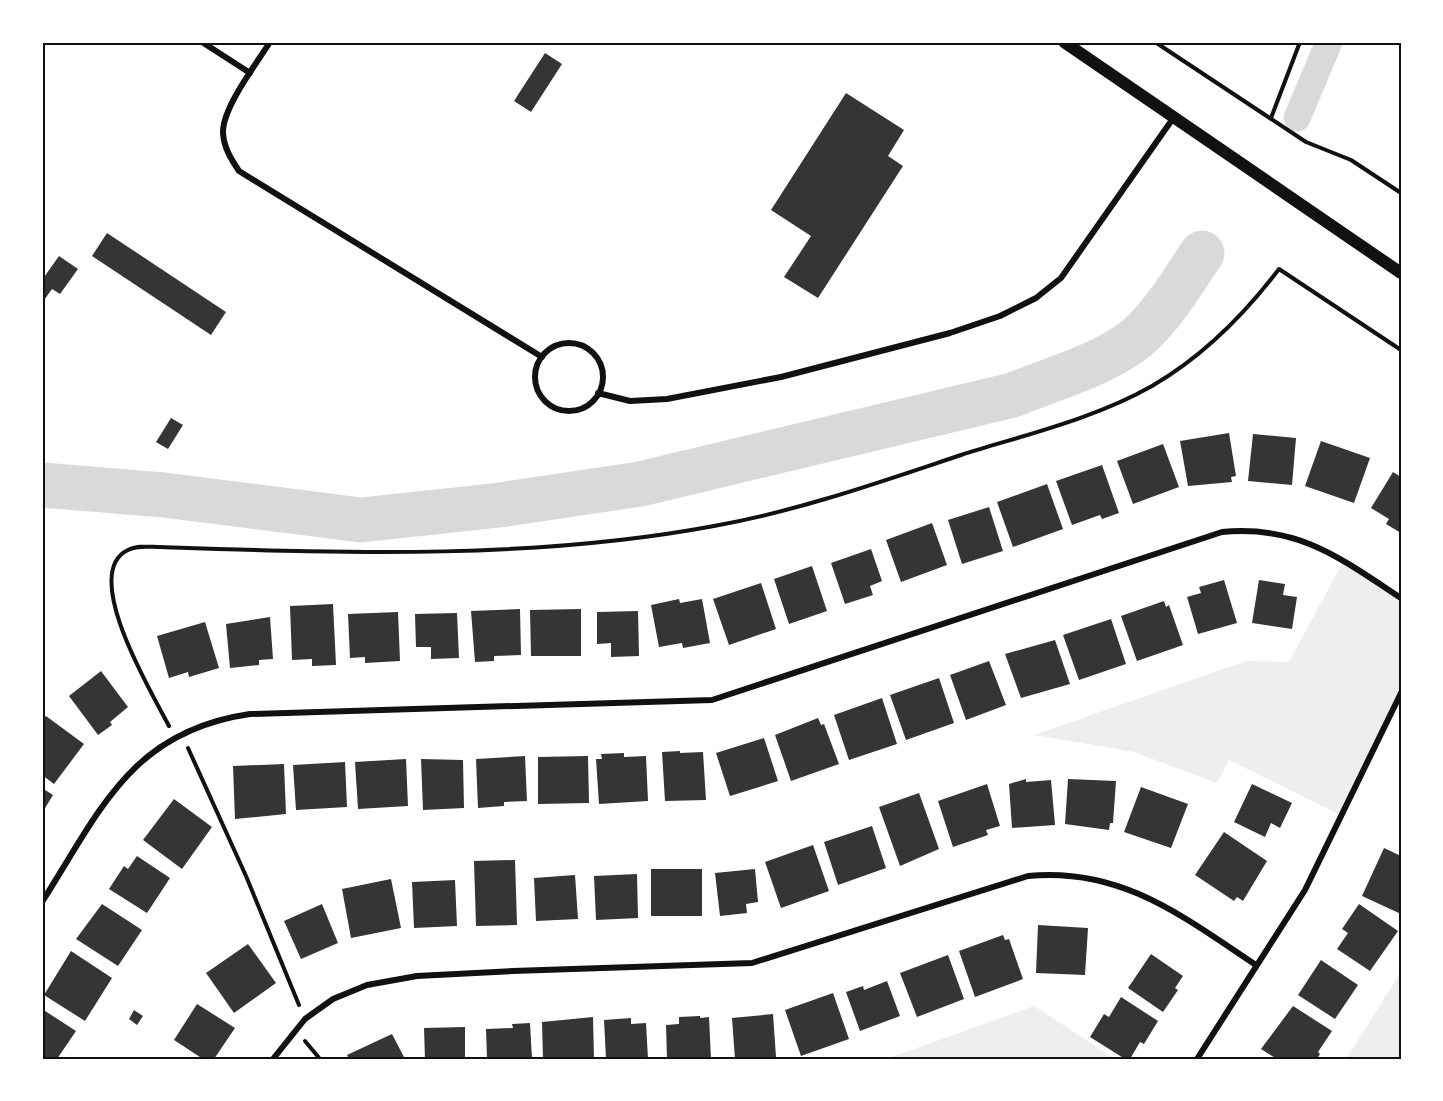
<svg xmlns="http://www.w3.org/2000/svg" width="1443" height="1101" font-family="Quicksand,sans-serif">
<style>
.green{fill:#eee}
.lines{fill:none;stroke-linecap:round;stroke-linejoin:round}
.canal{stroke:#d9d9d9;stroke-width:27}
.river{stroke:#d9d9d9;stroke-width:45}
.building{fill:#353535}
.path{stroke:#111;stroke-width:4}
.minor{stroke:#111;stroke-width:6}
.secondary{stroke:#111;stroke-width:12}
.neatline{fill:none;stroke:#111;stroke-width:2}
</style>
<rect width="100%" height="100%" fill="#fff"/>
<g class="green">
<path d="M1344 560 1401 598V693L1342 816 1229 760 1217 783 1134 752 1034 735 1246 661 1289 662Z"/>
<path d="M1401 972V1059H1346Z"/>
<path d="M1034 1006 1115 1059H1049L1045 1057 1043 1059H886Z"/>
</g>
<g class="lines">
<path class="canal" d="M1297 118 1329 42"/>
<path class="river" d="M42 485 164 495 361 520 500 505 640 484 1013 395C1054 378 1104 365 1138 337 1164 314 1183 281 1202 253"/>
</g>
<g class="building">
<path d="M545 53 562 64 531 112 514 101Z"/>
<path d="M846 93 904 130 888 156 903 166 818 298 784 277 811 236 771 210Z"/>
<path d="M107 233 226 312 211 335 92 256Z"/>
<path d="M59 256 78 269 60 294 52 289 42 303V280Z"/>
<path d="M171 418 183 425 168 449 156 442Z"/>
<path d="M1229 433 1236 476 1231 477 1232 482 1188 486 1180 441Z"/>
<path d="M1253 434 1296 438 1292 485 1248 481Z"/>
<path d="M1321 441 1370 458 1354 503 1305 486Z"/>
<path d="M1163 444 1179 487 1133 504 1117 461Z"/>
<path d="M1102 465 1119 513 1102 519 1100 515 1072 525 1056 481Z"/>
<path d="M1393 472 1401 477V533L1386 524 1389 519 1371 508Z"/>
<path d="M1047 484 1063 529 1013 547 997 502Z"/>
<path d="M989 507 1003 551 962 564 948 520Z"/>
<path d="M932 523 947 565 901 582 886 540Z"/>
<path d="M871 549 882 581 870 586 873 595 845 604 831 563Z"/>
<path d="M812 566 827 611 789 624 774 579Z"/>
<path d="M1224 580 1237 623 1198 634 1187 597 1201 593 1199 587Z"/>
<path d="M1259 580 1285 584 1283 595 1297 597 1292 629 1252 623Z"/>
<path d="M761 583 776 629 729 645 713 599Z"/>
<path d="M679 599 680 603 702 599 710 643 683 648 682 643 659 647 651 605Z"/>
<path d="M1164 601 1166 607 1169 605 1183 645 1137 661 1121 616Z"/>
<path d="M333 604 336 665 312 666V659L292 660 290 606Z"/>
<path d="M520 609 521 655 494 656V661L475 662 471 611Z"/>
<path d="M581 609V656H531L530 610Z"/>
<path d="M638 611 639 656 611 657V643L597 644V612Z"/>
<path d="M398 612 400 661 365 663V657L350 658 348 614Z"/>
<path d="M457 613 459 658 431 659V647H416L415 614Z"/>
<path d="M270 617 273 659 259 660V665L230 668 226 624Z"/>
<path d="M1111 619 1126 664 1079 680 1063 635Z"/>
<path d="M205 622 219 668 189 677 188 672 169 678 157 636Z"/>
<path d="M1055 640 1070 684 1021 698 1005 654Z"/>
<path d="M989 661 1006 705 966 720 950 675Z"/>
<path d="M101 671 128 707 110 722 112 725 98 735 69 696Z"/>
<path d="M939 678 954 723 906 740 890 695Z"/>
<path d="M882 698 897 744 849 760 834 715Z"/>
<path d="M46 716 84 744 54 784 42 775V721Z"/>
<path d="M818 718 821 725 824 724 839 764 791 781 775 735Z"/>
<path d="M764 738 778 781 730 796 716 753Z"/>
<path d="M680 751V753L703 752 706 800 665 801 662 752Z"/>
<path d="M624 753V757L646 756 648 801 599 804 596 759H602L601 754Z"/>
<path d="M525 756 527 801 504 802V806L478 808 476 759Z"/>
<path d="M588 756 589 803 538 804V757Z"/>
<path d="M406 759 408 806 358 809 355 762Z"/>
<path d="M421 759 463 760 464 808 423 810Z"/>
<path d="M345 762 347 807 296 810 293 765Z"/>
<path d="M284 764 286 814 235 819 233 766Z"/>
<path d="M1026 779V782L1051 780 1055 825 1012 828 1009 784Z"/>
<path d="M1068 779 1116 781 1113 823H1110L1109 830 1065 824Z"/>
<path d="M987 784 1000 826 986 830 988 835 953 847 938 801Z"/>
<path d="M1252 784 1292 803 1280 828 1271 823 1265 837 1234 822Z"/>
<path d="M1141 787 1188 804 1171 848 1124 832Z"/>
<path d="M42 788 53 795 42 813Z"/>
<path d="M919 793 939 849 900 866 879 807Z"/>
<path d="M174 799 212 827 182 869 143 840Z"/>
<path d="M872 826 886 868 838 885 824 842Z"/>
<path d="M1224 832 1267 861 1243 901 1237 897 1234 901 1195 875Z"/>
<path d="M813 845 829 891 781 908 765 862Z"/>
<path d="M1384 848 1401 856V914L1362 896Z"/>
<path d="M137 856 170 878 147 913 109 889 124 866 128 869Z"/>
<path d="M515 860 517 925 476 926 474 861Z"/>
<rect x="651" y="869" width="51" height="47"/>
<path d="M755 869 758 902 746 904 747 913 720 916 715 873Z"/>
<path d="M637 874 638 918 596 920 594 876Z"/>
<path d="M575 875 578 919 536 921 534 878Z"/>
<path d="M391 879 401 928 351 938 342 889Z"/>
<path d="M455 880 457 926 414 928 412 882Z"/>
<path d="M102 904 142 930 118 966 76 939Z"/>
<path d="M322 904 338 943 301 959 284 921Z"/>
<path d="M1359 904 1398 931 1370 971 1337 949 1348 933 1342 929Z"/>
<path d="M1038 925 1088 928 1085 975 1036 973Z"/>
<path d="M1003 935 1005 940 1009 939 1023 979 975 997 959 951Z"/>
<path d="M248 944 276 983 234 1013 206 973Z"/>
<path d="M71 951 112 978 85 1021 44 995Z"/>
<path d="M1151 954 1183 976 1175 988 1178 990 1163 1012 1128 988Z"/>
<path d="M948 955 964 999 917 1017 900 973Z"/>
<path d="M1321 960 1358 985 1335 1019 1298 995Z"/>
<path d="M887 981 900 1016 860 1031 846 992 863 986 864 990Z"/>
<path d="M833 993 849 1039 801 1056 785 1010Z"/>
<path d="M1121 997 1158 1021 1144 1044 1140 1042 1130 1059H1125L1090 1037 1104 1014 1109 1017Z"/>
<path d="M197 1004 235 1028 214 1059H203L174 1040Z"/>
<path d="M1293 1006 1332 1031 1318 1052 1320 1054 1317 1059H1277L1261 1049Z"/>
<path d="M42 1009 76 1031 57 1059 42 1058Z"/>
<path d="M134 1010 143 1016 137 1025 129 1019Z"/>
<path d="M773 1014 776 1057 735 1059 732 1018Z"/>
<path d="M700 1016V1018L709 1017 711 1059H667L666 1025 679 1024V1017Z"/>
<path d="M593 1017 594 1059H543L542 1022Z"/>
<path d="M631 1018V1024L646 1023 648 1059H606L604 1020Z"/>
<path d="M530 1023 532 1059H487L486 1029 513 1028 512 1024Z"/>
<path d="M465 1027V1059H425L424 1028Z"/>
<path d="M392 1034 405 1059H349L347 1055Z"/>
</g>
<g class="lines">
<g class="path">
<path d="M1155 42 1306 142 1351 160 1401 193"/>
<path d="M1271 118 1300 42"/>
<path d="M169 726C153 695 79 573 128 550 137 545 150 547 160 547 345 553 532 560 714 526 798 511 880 482 961 455 1024 435 1094 419 1152 386 1202 357 1244 315 1279 269L1401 350"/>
<path d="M188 748 246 876 299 1005"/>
<path d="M305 1041 320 1059"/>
</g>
<g class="minor">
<path d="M202 42 250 73"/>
<path d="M270 42C257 63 222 108 223 133 224 148 231 159 239 171L542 357"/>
<circle cx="569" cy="377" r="34"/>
<path d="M598 393 630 401 667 399 781 377 950 333 1000 316 1036 298 1061 278 1174 117"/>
<path d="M42 902C100 811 131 731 250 714L712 700 1222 532C1299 525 1340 558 1401 598"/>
<path d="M273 1059 305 1019 333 999 367 985 417 976 513 971 752 963 1028 876C1121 867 1182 916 1256 965"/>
<path d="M1197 1059 1305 890 1401 693"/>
</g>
<path class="secondary" d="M1064 42 1401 273"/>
</g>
<rect width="1443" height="1101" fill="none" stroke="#ffffff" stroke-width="87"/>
<rect x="44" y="44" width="1356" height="1014" class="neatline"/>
</svg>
